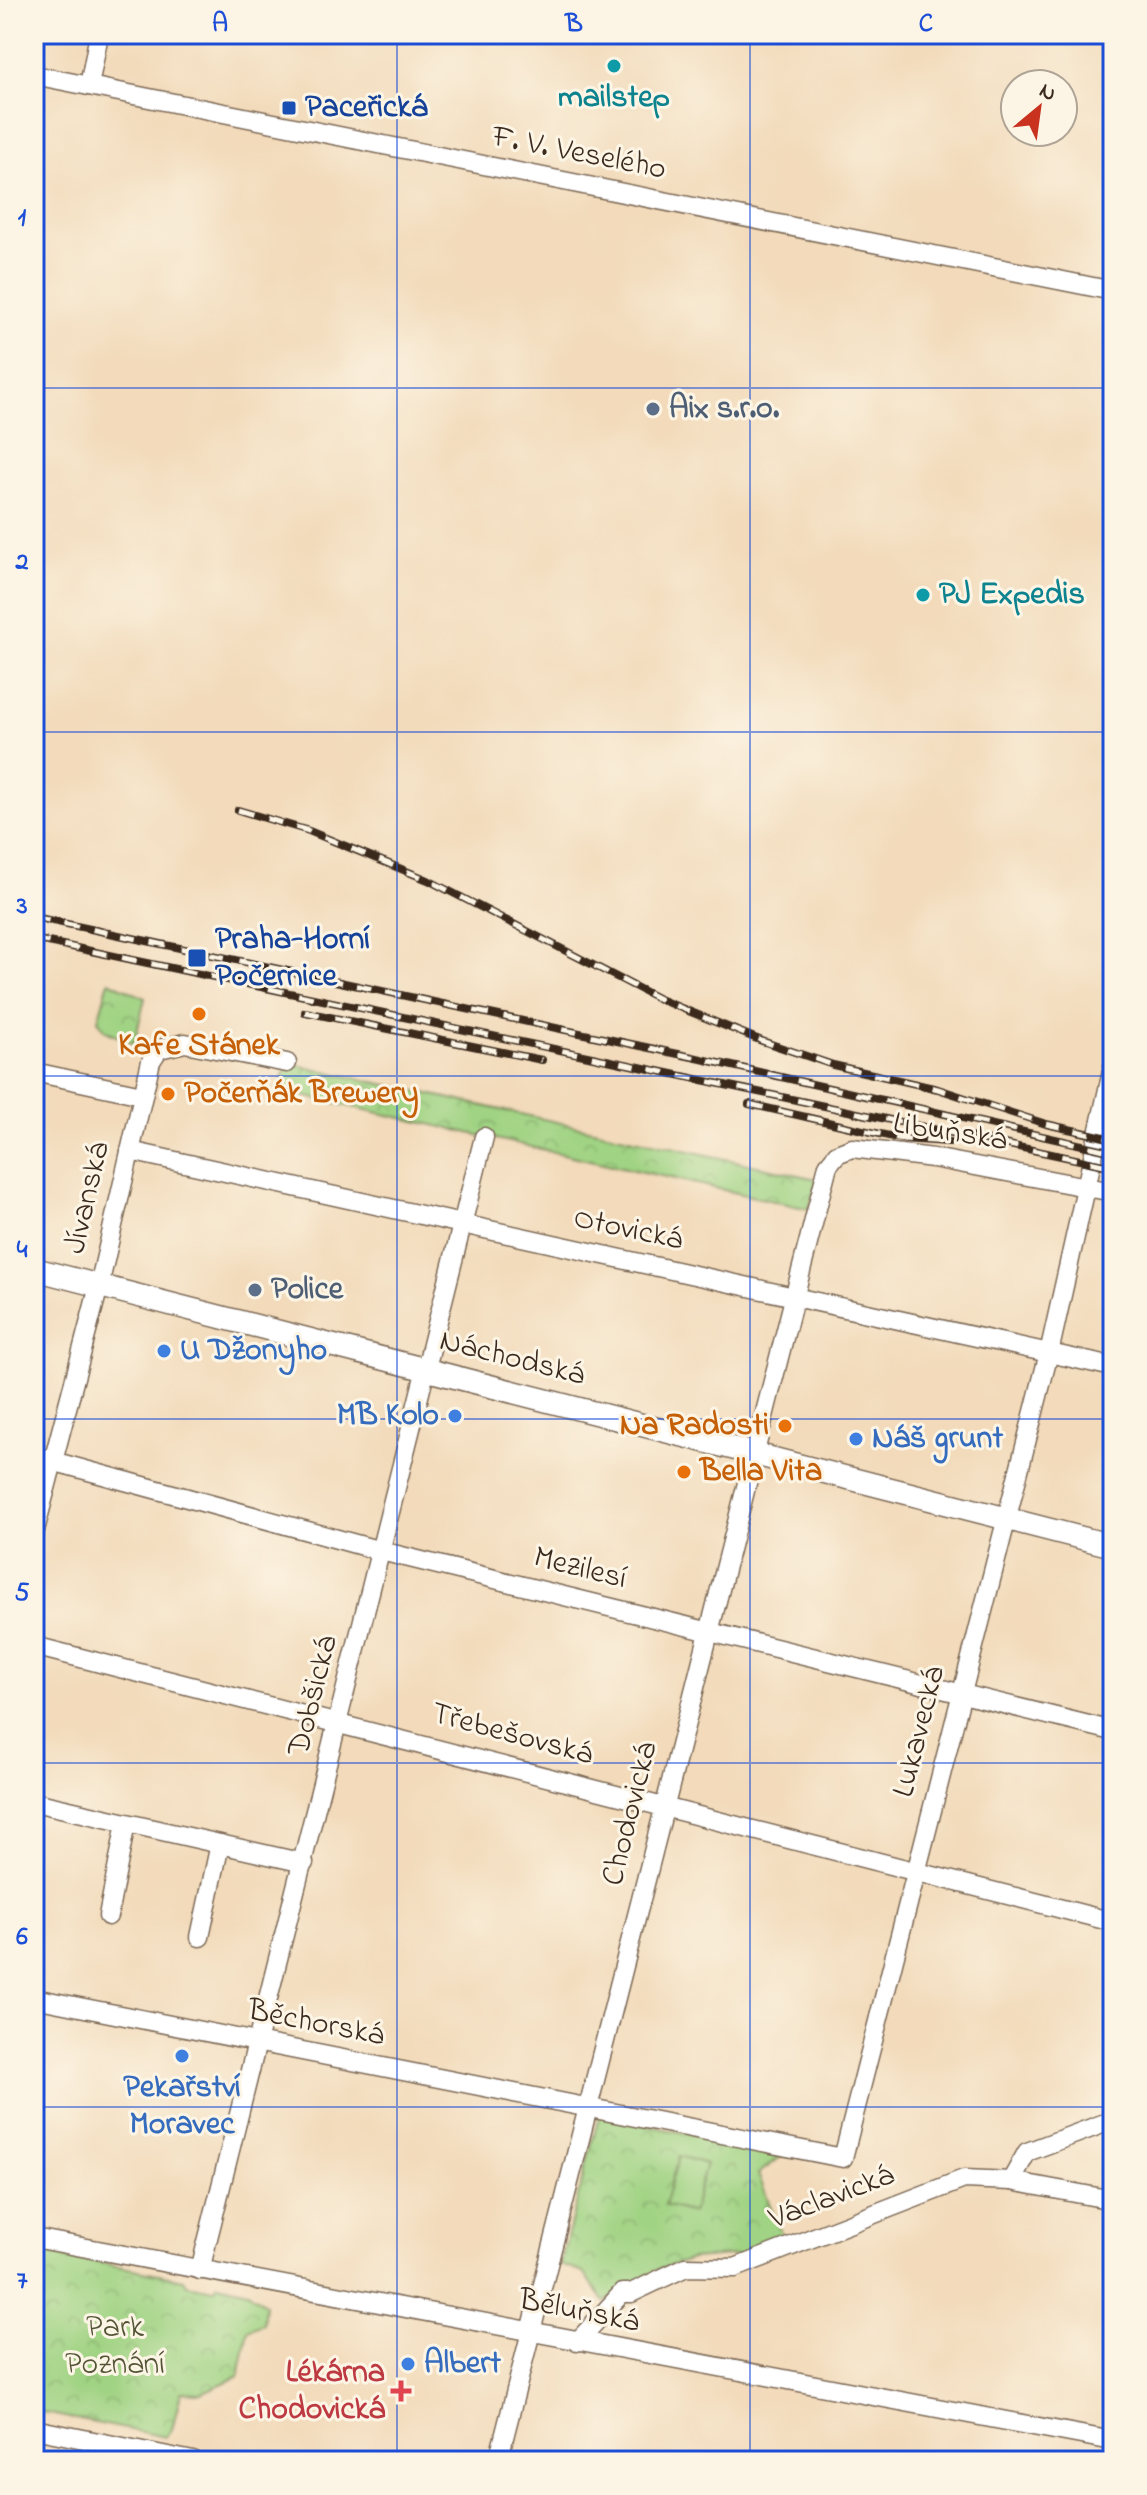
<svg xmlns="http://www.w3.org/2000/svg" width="1147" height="2495" font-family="'Indie Flower',sans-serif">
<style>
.park{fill:url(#park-crowns);stroke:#6e7e50;stroke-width:2}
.pitch{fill:#a0d383;stroke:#6e7e50;stroke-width:2}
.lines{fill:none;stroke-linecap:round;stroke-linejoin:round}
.minor-casing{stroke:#7b6855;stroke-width:21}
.major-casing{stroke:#7b6855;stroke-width:25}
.minor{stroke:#fff;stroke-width:18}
.major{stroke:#fff;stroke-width:22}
.rail-casing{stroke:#3b2a1e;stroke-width:8}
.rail{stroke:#fcf5e5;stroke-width:5;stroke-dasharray:15;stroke-linecap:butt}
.grid{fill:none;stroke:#1d4ed8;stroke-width:2;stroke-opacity:0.55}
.culture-dot{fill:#0f9aa8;stroke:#fcf5e5;stroke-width:3}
.transit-dot{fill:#1a4fb4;stroke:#fcf5e5;stroke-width:3}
.service-dot{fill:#5c6f8a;stroke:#fcf5e5;stroke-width:3}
.food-dot{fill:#e8710a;stroke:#fcf5e5;stroke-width:3}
.shop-dot{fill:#3f7fe0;stroke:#fcf5e5;stroke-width:3}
.health-dot{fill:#e0444e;stroke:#fcf5e5;stroke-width:3}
.labels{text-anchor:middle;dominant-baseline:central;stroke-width:6;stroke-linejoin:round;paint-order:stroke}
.culture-label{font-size:32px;font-weight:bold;fill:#0d838f;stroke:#fcf5e5}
.transit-label{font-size:32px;font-weight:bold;fill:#164399;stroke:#fcf5e5;text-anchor:start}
.street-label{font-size:32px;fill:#3b2a1e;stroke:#fcf5e5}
.service-label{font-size:32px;font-weight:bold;fill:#4e5e75;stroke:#fcf5e5;text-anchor:start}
.food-label{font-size:32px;font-weight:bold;fill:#c56008;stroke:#fcf5e5;text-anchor:start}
.shop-label{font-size:32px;font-weight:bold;fill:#366cbe;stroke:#fcf5e5;text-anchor:start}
.park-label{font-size:32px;fill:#545437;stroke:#fcf5e5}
.health-label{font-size:32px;font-weight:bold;fill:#be3a42;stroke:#fcf5e5;text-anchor:end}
.neatline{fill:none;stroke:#1d4ed8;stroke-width:3}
.grid-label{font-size:26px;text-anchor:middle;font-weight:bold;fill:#1d4ed8}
</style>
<defs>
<pattern id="park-crowns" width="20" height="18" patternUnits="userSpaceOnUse" patternTransform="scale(2)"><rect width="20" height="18" fill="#a0d383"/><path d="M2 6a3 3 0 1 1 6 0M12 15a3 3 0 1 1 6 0" fill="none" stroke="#8bb571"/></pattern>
</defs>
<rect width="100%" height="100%" fill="#fcf5e5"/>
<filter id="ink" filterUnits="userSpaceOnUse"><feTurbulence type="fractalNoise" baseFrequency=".0125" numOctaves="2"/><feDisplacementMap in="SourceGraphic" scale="16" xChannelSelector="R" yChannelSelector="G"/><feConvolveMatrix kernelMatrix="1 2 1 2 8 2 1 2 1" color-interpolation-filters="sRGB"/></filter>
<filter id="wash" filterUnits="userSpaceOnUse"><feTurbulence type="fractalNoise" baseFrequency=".006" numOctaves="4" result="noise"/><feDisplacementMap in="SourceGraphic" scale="32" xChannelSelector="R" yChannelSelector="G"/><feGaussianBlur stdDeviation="1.8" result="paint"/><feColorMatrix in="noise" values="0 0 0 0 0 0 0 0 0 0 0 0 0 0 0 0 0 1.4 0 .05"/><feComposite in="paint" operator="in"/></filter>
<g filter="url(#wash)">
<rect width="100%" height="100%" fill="#f2daba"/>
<g class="park">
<path d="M109 981 145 998 134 1044 106 1031 98 1020Z"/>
<path d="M287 1063 817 1179 809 1209 281 1091Z"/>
<path d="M599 2116 786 2153 758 2174 782 2236 742 2255 692 2259 659 2269 605 2302 584 2273 560 2265Z"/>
<path d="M34 2250 184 2279 187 2284 214 2289 218 2284 248 2291 265 2305 263 2324 248 2330 239 2376 201 2393 181 2392 172 2429 166 2437 34 2411Z"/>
</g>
<path class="pitch" d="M679 2156 706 2164 692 2213 664 2205Z"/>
</g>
<g filter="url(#ink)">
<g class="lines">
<defs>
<g id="minor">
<path d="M34 75 1113 291"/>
<path d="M89 86 99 34"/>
<path d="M34 1072 142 1095"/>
<path d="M130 1151 1113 1367"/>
<path d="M34 1456 381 1551 1113 1731"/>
<path d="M34 1534 99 1286 151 1061 159 1049 185 1043 287 1063"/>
<path d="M34 1646 1113 1922"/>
<path d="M34 1802 304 1863"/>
<path d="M108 1916 126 1823"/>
<path d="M200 1937 220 1844"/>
<path d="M34 1998 843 2158 1049 1353 1113 1067"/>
<path d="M1011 2181 1113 2200"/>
<path d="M34 2238 1113 2441"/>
<path d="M200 2270 484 1137"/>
<path d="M577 2342 622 2293H631L686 2267 735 2268 964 2179 1011 2181 1027 2152 1113 2120"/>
<path d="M34 2429 193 2461"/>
<path d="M498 2461 828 1165 837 1154 852 1148 933 1158 1113 1192"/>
</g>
<path id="major" d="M34 1269 1113 1546"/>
</defs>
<use href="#minor" class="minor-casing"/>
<use href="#major" class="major-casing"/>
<use href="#minor" class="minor"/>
<use href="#major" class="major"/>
<defs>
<g id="rail">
<path d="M238 810 309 831 428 880 659 999 762 1041 833 1065 938 1089 1046 1124 1113 1139"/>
<path d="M34 917 697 1058 1113 1152"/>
<path d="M34 939 1113 1167"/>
<path d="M305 1012 542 1060"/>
<path d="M749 1104 902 1139 949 1142"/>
</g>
</defs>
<use href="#rail" class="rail-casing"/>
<use href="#rail" class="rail"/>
</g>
</g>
<path class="grid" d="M397 34V2461M750 34V2461M34 388H1113M34 732H1113M34 1076H1113M34 1419H1113M34 1763H1113M34 2107H1113"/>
<g class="culture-dot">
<circle cx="614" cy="66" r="8"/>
<circle cx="923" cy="595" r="8"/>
</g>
<g class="transit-dot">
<rect x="281" y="100" width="16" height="16" rx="4"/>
<rect x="187" y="948" width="20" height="20" rx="4"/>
</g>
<g class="service-dot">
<circle cx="653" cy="409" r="8"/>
<circle cx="255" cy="1290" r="8"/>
</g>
<g class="food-dot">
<circle cx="199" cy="1014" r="8"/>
<circle cx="168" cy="1094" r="8"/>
<circle cx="785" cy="1426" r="8"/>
<circle cx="684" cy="1472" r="8"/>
</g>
<g class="shop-dot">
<circle cx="164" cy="1351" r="8"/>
<circle cx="455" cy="1416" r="8"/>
<circle cx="856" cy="1439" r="8"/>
<circle cx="182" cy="2056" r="8"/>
<circle cx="408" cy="2364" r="8"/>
</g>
<path class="health-dot" d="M397 2379h8v8h8v8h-8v8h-8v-8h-8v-8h8z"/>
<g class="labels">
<g class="culture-label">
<text x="614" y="98">mailstep</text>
<text x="939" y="595" text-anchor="start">PJ Expedis</text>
</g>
<g class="transit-label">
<text x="305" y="108">Paceřická</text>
<text x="215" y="940">Praha-Horní<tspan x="215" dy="37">Počernice</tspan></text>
</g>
<g class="street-label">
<text transform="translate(579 154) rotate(11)">F. V. Veselého</text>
<text transform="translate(950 1133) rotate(9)">Libuňská</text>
<text transform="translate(88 1198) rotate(-77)">Jívanská</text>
<text transform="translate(628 1230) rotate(12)">Otovická</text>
<text transform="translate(512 1359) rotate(14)">Náchodská</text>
<text transform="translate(580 1569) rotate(14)">Mezilesí</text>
<text transform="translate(314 1696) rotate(-76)">Dobšická</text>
<text transform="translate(920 1732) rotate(-76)">Lukavecká</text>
<text transform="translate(512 1735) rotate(15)">Třebešovská</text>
<text transform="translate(631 1814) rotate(-76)">Chodovická</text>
<text transform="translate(316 2024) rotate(11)">Běchorská</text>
<text transform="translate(832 2198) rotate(-21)">Václavická</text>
<text transform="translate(579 2312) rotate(11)">Běluňská</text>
</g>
<g class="service-label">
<text x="669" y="409">Aix s.r.o.</text>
<text x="271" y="1290">Police</text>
</g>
<g class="food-label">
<text x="199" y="1046" text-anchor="middle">Kafe Stánek</text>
<text x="184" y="1094">Počerňák Brewery</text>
<text x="769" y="1426" text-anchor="end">Na Radosti</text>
<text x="700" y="1472">Bella Vita</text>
</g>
<g class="shop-label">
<text x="180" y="1351">U Džonyho</text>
<text x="439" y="1416" text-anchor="end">MB Kolo</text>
<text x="872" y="1439">Náš grunt</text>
<text x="182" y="2088" text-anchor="middle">Pekařství<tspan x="182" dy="37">Moravec</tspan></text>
<text x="424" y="2364">Albert</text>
</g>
<g class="park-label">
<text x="115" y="2328">Park<tspan x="115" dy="37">Poznání</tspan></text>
</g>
<g class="health-label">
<text x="385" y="2373">Lékárna<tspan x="385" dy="37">Chodovická</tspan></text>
</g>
</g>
<rect width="1147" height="2495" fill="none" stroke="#fcf5e5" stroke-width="88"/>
<g transform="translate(1039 108) rotate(29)"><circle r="38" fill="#fcf5e5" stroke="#afa495" stroke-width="2"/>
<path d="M0-6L14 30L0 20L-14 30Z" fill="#c8321e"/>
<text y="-12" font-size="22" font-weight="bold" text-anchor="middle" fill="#3b2a1e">N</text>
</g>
<rect x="44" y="44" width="1059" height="2407" class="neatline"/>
<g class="grid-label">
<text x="220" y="31">A</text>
<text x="574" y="31">B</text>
<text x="926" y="31">C</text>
<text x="22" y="225">1</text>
<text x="22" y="569">2</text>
<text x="22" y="913">3</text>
<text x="22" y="1257">4</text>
<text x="22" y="1600">5</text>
<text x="22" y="1944">6</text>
<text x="22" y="2288">7</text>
</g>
</svg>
